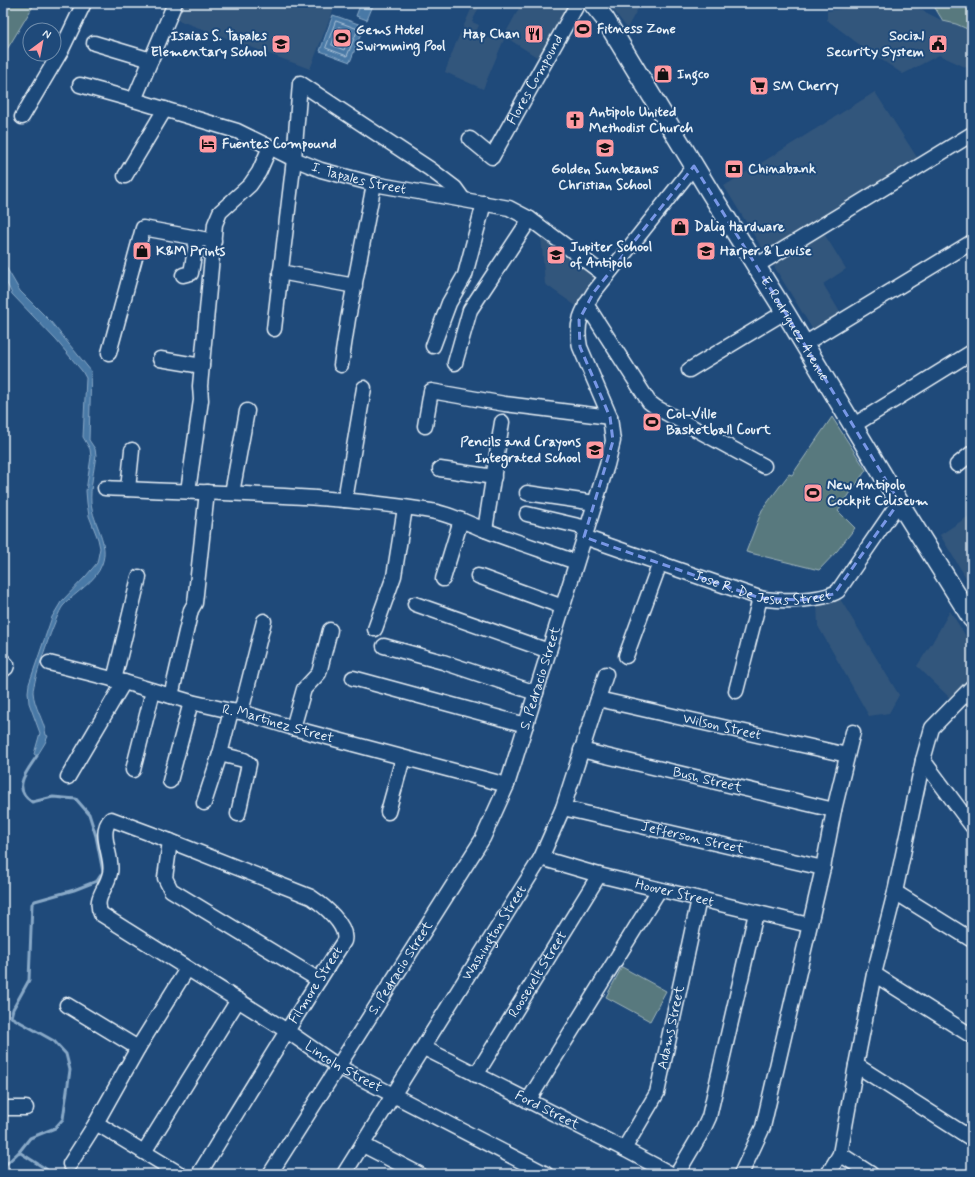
<svg xmlns="http://www.w3.org/2000/svg" width="975" height="1177" font-family="Mynerve,sans-serif">
<style>
.built{fill:#33567c}
.green{fill:#58797e;stroke:#a0b5bb}
.water{fill:#4a79a6;stroke:#89a9c7}
.lines{fill:none;stroke-linecap:round;stroke-linejoin:round}
.shore{stroke:#a9c1d7;stroke-width:1}
.stream{stroke:#89a9c7;stroke-width:3}
.minor-casing{stroke:#e8f1f8;stroke-width:17}
.major-casing{stroke:#e8f1f8;stroke-width:21}
.minor{stroke:#1f4a7a;stroke-width:14}
.major{stroke:#1f4a7a;stroke-width:18}
.marked{fill:none;stroke:#7897e6;stroke-width:3;stroke-dasharray:8 5;stroke-linejoin:round}
.labels{text-anchor:middle;dominant-baseline:central;stroke-width:4;stroke-linejoin:round;paint-order:stroke}
.poi-label{font-size:14px;font-weight:bold;fill:#e8f1f8;stroke:#1f4a7a;text-anchor:start}
.street-label{font-size:14px;fill:#e8f1f8;stroke:#1f4a7a}
</style>
<rect width="100%" height="100%" fill="#1f4a7a"/>
<filter id="ink" filterUnits="userSpaceOnUse"><feTurbulence type="fractalNoise" baseFrequency=".025" numOctaves="2"/><feDisplacementMap in="SourceGraphic" scale="8" xChannelSelector="R" yChannelSelector="G"/><feConvolveMatrix kernelMatrix="1 2 1 2 8 2 1 2 1" color-interpolation-filters="sRGB"/></filter>
<g filter="url(#ink)">
<g class="built">
<path d="M182 3H336L310 69 175 19Z"/>
<path d="M474 3H481L472 22 479 25 476 32 491 39 495 33 505 37 483 89 445 72 456 43Z"/>
<path d="M522 3H567L570 6 540 59 504 36Z"/>
<path d="M608 3H641L627 28Z"/>
<path d="M882 3H907L943 21 956 24 972 31V70L939 55 903 74 864 48 827 20V11Z"/>
<path d="M875 92 918 159 765 253 724 186Z"/>
<path d="M823 232 846 269 823 284 841 314 813 330 772 263Z"/>
<path d="M541 234 596 276 576 306 545 284Z"/>
<path d="M972 514V583L970 584 940 535Z"/>
<path d="M840 599 899 695 889 713 869 716 818 626 817 602Z"/>
<path d="M950 611 972 646V677L950 698 917 666 932 643Z"/>
</g>
<g class="green">
<path d="M3 3H35L3 56Z"/>
<path d="M932 3H972V31L956 24 943 21Z"/>
<path d="M832 417 866 470 838 511 855 528 837 551 819 570 746 552 762 510 789 474 792 475Z"/>
<path d="M622 967 666 991 650 1021 606 997Z"/>
</g>
<g class="water">
<path d="M361 3H374L367 20 356 16Z"/>
<path d="M333 15 364 26 350 62 320 51Z"/>
<path d="M3 257 6 267 20 291 51 322 91 371 89 440 95 449 96 455C94 470 90 488 91 503 93 524 110 543 102 564 96 582 75 592 63 606 56 614 33 681 33 692 34 707 44 720 46 735L48 736 45 743 37 756 34 754 40 733 29 703 28 692 29 684 52 617 61 602 86 576 97 563 100 548 98 539 89 516 87 503 86 491 91 457 90 449 83 437 86 378 82 371 56 340 12 294 3 275Z"/>
</g>
<g class="lines">
<g class="shore">
<path d="M336 21 358 29 347 56 326 48Z"/>
<path d="M339 27 351 32 344 50 332 45Z"/>
</g>
<g class="stream">
<path d="M19 1152 46 1169 50 1174"/>
<path d="M3 1167 19 1152 30 1138 55 1128 63 1119 70 1070 66 1054 54 1041 11 1017 13 1009 29 980 32 904 35 901 74 890 97 881 103 872 96 836 89 814 76 799 53 797 32 802C11 788 27 771 37 756"/>
</g>
<defs>
<g id="minor">
<path d="M94 43 151 60"/>
<path id="s1" d="M80 85 134 100 237 131 294 159 321 170 374 184 509 208 530 219 606 276"/>
<path d="M134 100 175 3"/>
<path d="M22 117 61 51 84 3"/>
<path id="s2" d="M470 139 492 157 578 3"/>
<path d="M125 176 165 109"/>
<path d="M756 266 972 134"/>
<path d="M280 272 355 286"/>
<path d="M183 275 191 273 197 238"/>
<path d="M586 304 649 402 657 408 764 466"/>
<path d="M274 329 294 159 300 83 430 169 455 188 463 199"/>
<path d="M804 344 972 242"/>
<path d="M433 346 449 303 465 275 484 203"/>
<path d="M109 353 143 228 214 241"/>
<path d="M160 359 202 366"/>
<path d="M455 363 470 310 530 219"/>
<path d="M341 365 348 319 374 184"/>
<path d="M689 370 785 312"/>
<path d="M854 425 972 352"/>
<path d="M425 426 431 391 505 404 610 417"/>
<path d="M957 465 972 453"/>
<path d="M440 469 494 477"/>
<path d="M105 488C213 494 323 493 431 511 450 514 467 523 485 530 515 542 546 551 576 562"/>
<path d="M128 489 132 450"/>
<path d="M188 491 201 400 200 386 215 224 220 212 250 185 259 172 270 147"/>
<path d="M232 493 247 411"/>
<path d="M527 493 595 503"/>
<path d="M345 500 364 388"/>
<path d="M527 514 587 528"/>
<path d="M485 530 502 422"/>
<path id="s3" d="M584 537 760 598C778 602 823 601 838 591L899 502"/>
<path d="M478 576 563 607"/>
<path d="M443 579 461 520"/>
<path d="M415 604 549 651"/>
<path d="M375 629 394 576 405 508"/>
<path d="M384 646 443 662 536 693"/>
<path d="M626 656 660 563"/>
<path d="M3 661 7 665 6 668 3 670"/>
<path id="s4" d="M49 663 124 682 191 702 231 711 241 712 293 728 507 785"/>
<path d="M353 678 526 725"/>
<path d="M114 680 139 577"/>
<path d="M736 691 760 598"/>
<path d="M171 696 191 610 195 603 207 492"/>
<path id="s5" d="M598 699 847 755"/>
<path d="M241 712 264 621"/>
<path d="M293 728 304 689 319 673 330 630"/>
<path id="s6" d="M581 750 834 810"/>
<path d="M220 754 244 760 249 764 238 814"/>
<path d="M923 760 972 826"/>
<path d="M133 770 153 691"/>
<path d="M68 777 124 682"/>
<path d="M170 781 191 702"/>
<path d="M204 803 220 754 231 711"/>
<path id="s7" d="M563 808 823 868"/>
<path d="M388 812 403 758"/>
<path d="M170 841 165 878 171 890 319 980"/>
<path id="s8" d="M541 858 599 875 809 925"/>
<path d="M895 892 972 940"/>
<path d="M874 974 972 1036"/>
<path d="M67 1005 138 1048"/>
<path id="s9" d="M424 1048 624 1149 671 1174"/>
<path d="M856 1065 972 1139"/>
<path id="s10" d="M476 1075 599 875"/>
<path d="M528 1101 659 890"/>
<path d="M3 1108H26"/>
<path d="M96 1123 180 1174"/>
<path d="M363 1145 419 1174"/>
<path id="s11" d="M624 1149 657 1093 699 899"/>
<path d="M144 1152 238 1000"/>
<path d="M840 1154 871 1174"/>
<path d="M70 1164 96 1123 138 1048 187 969"/>
<path id="s12" d="M199 1174C247 1096 294 1018 344 941 348 925 323 905 311 897L170 841 111 819C97 833 114 857 110 873 107 889 93 898 101 914L287 1031 339 1067 546 1174"/>
<path id="s13" d="M270 1174 483 838 507 785 607 465 613 441 610 417 580 347C575 323 582 311 594 292L694 166"/>
<path id="s14" d="M344 1174 541 858 563 808 606 674"/>
<path d="M677 1174 703 1130 709 1117 756 913"/>
<path d="M741 1174 763 1127 823 868 834 810 853 732"/>
<path d="M828 1174 840 1154 856 1065 874 974 895 892 923 760 932 728 972 687"/>
</g>
<g id="major">
<path id="s15" d="M592 3 605 19 710 192 785 312 899 502 972 619"/>
</g>
</defs>
<use href="#minor" class="minor-casing"/>
<use href="#major" class="major-casing"/>
<use href="#minor" class="minor"/>
<use href="#major" class="major"/>
</g>
</g>
<path class="marked" d="M694 166 785 312 899 502 834 594 802 600 760 598 584 537 613 441 610 417 580 347 579 320 594 292Z"/>
<defs>
<symbol id="stadium-square" viewBox="-11 -11 22 22"><rect x="-9" y="-9" width="18" height="18" rx="4" fill="#ff9aa2" stroke="#1f4a7a"/><path d="M0-5a6.5 5 0 1 0 0 10a6.5 5 0 1 0 0-10ZM-3.5-1.8h7v3.6h-7Z" fill="#111"/></symbol>
<symbol id="restaurant-square" viewBox="-11 -11 22 22"><rect x="-9" y="-9" width="18" height="18" rx="4" fill="#ff9aa2" stroke="#1f4a7a"/><path d="M-5-6h1v4h1v-4h1v4h1v-4h1v5L-1.5 .5V6h-2V.5L-5-1ZM5-6V6H3V1.5H1.5Q1.5-4 5-6Z" fill="#111"/></symbol>
<symbol id="school-square" viewBox="-11 -11 22 22"><rect x="-9" y="-9" width="18" height="18" rx="4" fill="#ff9aa2" stroke="#1f4a7a"/><path d="M0-5L7-2L0 1L-7-2ZM-4 1L0 2.5L4 1V4Q0 6-4 4Z" fill="#111"/></symbol>
<symbol id="civic-square" viewBox="-11 -11 22 22"><rect x="-9" y="-9" width="18" height="18" rx="4" fill="#ff9aa2" stroke="#1f4a7a"/><path d="M-.6-6.5H3V-4.5H.6V-3L4-1V1h2V6H-6V1h2V-1L-.6-3ZM-1.2 2.5V6h2.4V2.5Z" fill="#111"/></symbol>
<symbol id="shop-square" viewBox="-11 -11 22 22"><rect x="-9" y="-9" width="18" height="18" rx="4" fill="#ff9aa2" stroke="#1f4a7a"/><path d="M-5-2.5h2.3a2.7 3.5 0 0 1 5.4 0H5L5.5 6h-11ZM-1.5-2.5h3a1.5 2.3 0 0 0-3 0Z" fill="#111"/></symbol>
<symbol id="supermarket-square" viewBox="-11 -11 22 22"><rect x="-9" y="-9" width="18" height="18" rx="4" fill="#ff9aa2" stroke="#1f4a7a"/><path d="M-6-5.5h2.5l.6 2H6L4.5 2H-2.5L-4.4-4H-6ZM-1.5 3.2a1.3 1.3 0 1 0 .1 0ZM3 3.2a1.3 1.3 0 1 0 .1 0Z" fill="#111"/></symbol>
<symbol id="church-square" viewBox="-11 -11 22 22"><rect x="-9" y="-9" width="18" height="18" rx="4" fill="#ff9aa2" stroke="#1f4a7a"/><path d="M-1.2-6h2.4v3.5h3.3v2.4h-3.3V6h-2.4V-.1h-3.3v-2.4h3.3Z" fill="#111"/></symbol>
<symbol id="hotel-square" viewBox="-11 -11 22 22"><rect x="-9" y="-9" width="18" height="18" rx="4" fill="#ff9aa2" stroke="#1f4a7a"/><path d="M-6-4.5h1.5V1H6V5H4.5V3h-9V5H-6ZM-4 0a1.8 1.8 0 1 1 3.6 0ZM.5 0V-2.5h3Q6-2.5 6 0Z" fill="#111"/></symbol>
<symbol id="bank-square" viewBox="-11 -11 22 22"><rect x="-9" y="-9" width="18" height="18" rx="4" fill="#ff9aa2" stroke="#1f4a7a"/><path d="M-6-4H6V4H-6ZM0-2.3a2.3 2.3 0 1 0 0 4.6a2.3 2.3 0 1 0 0-4.6Z" fill="#111"/></symbol>
</defs>
<g fill-rule="evenodd">
<use href="#stadium-square" x="572" y="18" width="22" height="22"/>
<use href="#restaurant-square" x="523" y="23" width="22" height="22"/>
<use href="#stadium-square" x="331" y="27" width="22" height="22"/>
<use href="#school-square" x="270" y="33" width="22" height="22"/>
<use href="#civic-square" x="927" y="33" width="22" height="22"/>
<use href="#shop-square" x="652" y="63" width="22" height="22"/>
<use href="#supermarket-square" x="748" y="75" width="22" height="22"/>
<use href="#church-square" x="564" y="109" width="22" height="22"/>
<use href="#hotel-square" x="197" y="133" width="22" height="22"/>
<use href="#school-square" x="594" y="137" width="22" height="22"/>
<use href="#bank-square" x="723" y="158" width="22" height="22"/>
<use href="#shop-square" x="669" y="216" width="22" height="22"/>
<use href="#shop-square" x="131" y="240" width="22" height="22"/>
<use href="#school-square" x="695" y="240" width="22" height="22"/>
<use href="#school-square" x="545" y="244" width="22" height="22"/>
<use href="#stadium-square" x="641" y="411" width="22" height="22"/>
<use href="#school-square" x="584" y="439" width="22" height="22"/>
<use href="#stadium-square" x="802" y="482" width="22" height="22"/>
</g>
<g class="labels">
<g class="poi-label">
<text x="597" y="29">Fitness Zone</text>
<text x="356" y="30">Gems Hotel<tspan x="356" dy="16">Swimming Pool</tspan></text>
<text x="520" y="34" text-anchor="end">Hap Chan</text>
<text x="267" y="36" text-anchor="end">Isaias S. Tapales<tspan x="267" dy="16">Elementary School</tspan></text>
<text x="924" y="36" text-anchor="end">Social<tspan x="924" dy="16">Security System</tspan></text>
<text x="677" y="74">Ingco</text>
<text x="773" y="86">SM Cherry</text>
<text x="589" y="112">Antipolo United<tspan x="589" dy="16">Methodist Church</tspan></text>
<text x="222" y="144">Fuentes Compound</text>
<text x="605" y="169" text-anchor="middle">Golden Sunbeams<tspan x="605" dy="16">Christian School</tspan></text>
<text x="748" y="169">Chinabank</text>
<text x="694" y="227">Dalig Hardware</text>
<text x="570" y="247">Jupiter School<tspan x="570" dy="16">of Antipolo</tspan></text>
<text x="156" y="251">K&amp;M Prints</text>
<text x="720" y="251">Harper &amp; Louise</text>
<text x="666" y="414">Col-Ville<tspan x="666" dy="16">Basketball Court</tspan></text>
<text x="581" y="442" text-anchor="end">Pencils and Crayons<tspan x="581" dy="16">Integrated School</tspan></text>
<text x="827" y="485">New Antipolo<tspan x="827" dy="16">Cockpit Coliseum</tspan></text>
</g>
<g class="street-label">
<text stroke="none"><textPath href="#s2" startOffset="117">Flores Compound</textPath></text>
<text stroke="none"><textPath href="#s1" startOffset="295">I. Tapales Street</textPath></text>
<text stroke="none"><textPath href="#s15" startOffset="384">E. Rodriguez Avenue</textPath></text>
<text stroke="none"><textPath href="#s3" startOffset="187">Jose R. De Jesus Street</textPath></text>
<text stroke="none"><textPath href="#s13" startOffset="568">S. Pedracio Street</textPath></text>
<text stroke="none"><textPath href="#s4" startOffset="237">R. Martinez Street</textPath></text>
<text stroke="none"><textPath href="#s5" startOffset="127">Wilson Street</textPath></text>
<text stroke="none"><textPath href="#s6" startOffset="130">Bush Street</textPath></text>
<text stroke="none"><textPath href="#s7" startOffset="133">Jefferson Street</textPath></text>
<text stroke="none"><textPath href="#s8" startOffset="138">Hoover Street</textPath></text>
<text stroke="none"><textPath href="#s14" startOffset="284">Washington Street</textPath></text>
<text stroke="none"><textPath href="#s13" startOffset="244">S. Pedracio Street</textPath></text>
<text stroke="none"><textPath href="#s10" startOffset="118">Roosevelt Street</textPath></text>
<text stroke="none"><textPath href="#s12" startOffset="222">Filmore Street</textPath></text>
<text stroke="none"><textPath href="#s11" startOffset="132">Adams Street</textPath></text>
<text stroke="none"><textPath href="#s12" startOffset="933">Lincoln Street</textPath></text>
<text stroke="none"><textPath href="#s9" startOffset="138">Ford Street</textPath></text>
</g>
</g>
<rect width="975" height="1177" fill="none" stroke="#1f4a7a" stroke-width="16"/>
<rect x="8" y="8" width="959" height="1161" fill="none" stroke="#e8f1f8" stroke-width="1.5" filter="url(#ink)"/>
<g transform="translate(42 42) rotate(32)"><circle r="19" fill="#1f4a7a" stroke="#6f8dac"/>
<path d="M0-3L7 15L0 10L-7 15Z" fill="#ff9aa2"/>
<text y="-6" font-size="11" font-weight="bold" text-anchor="middle" fill="#e8f1f8">N</text>
</g>
</svg>
